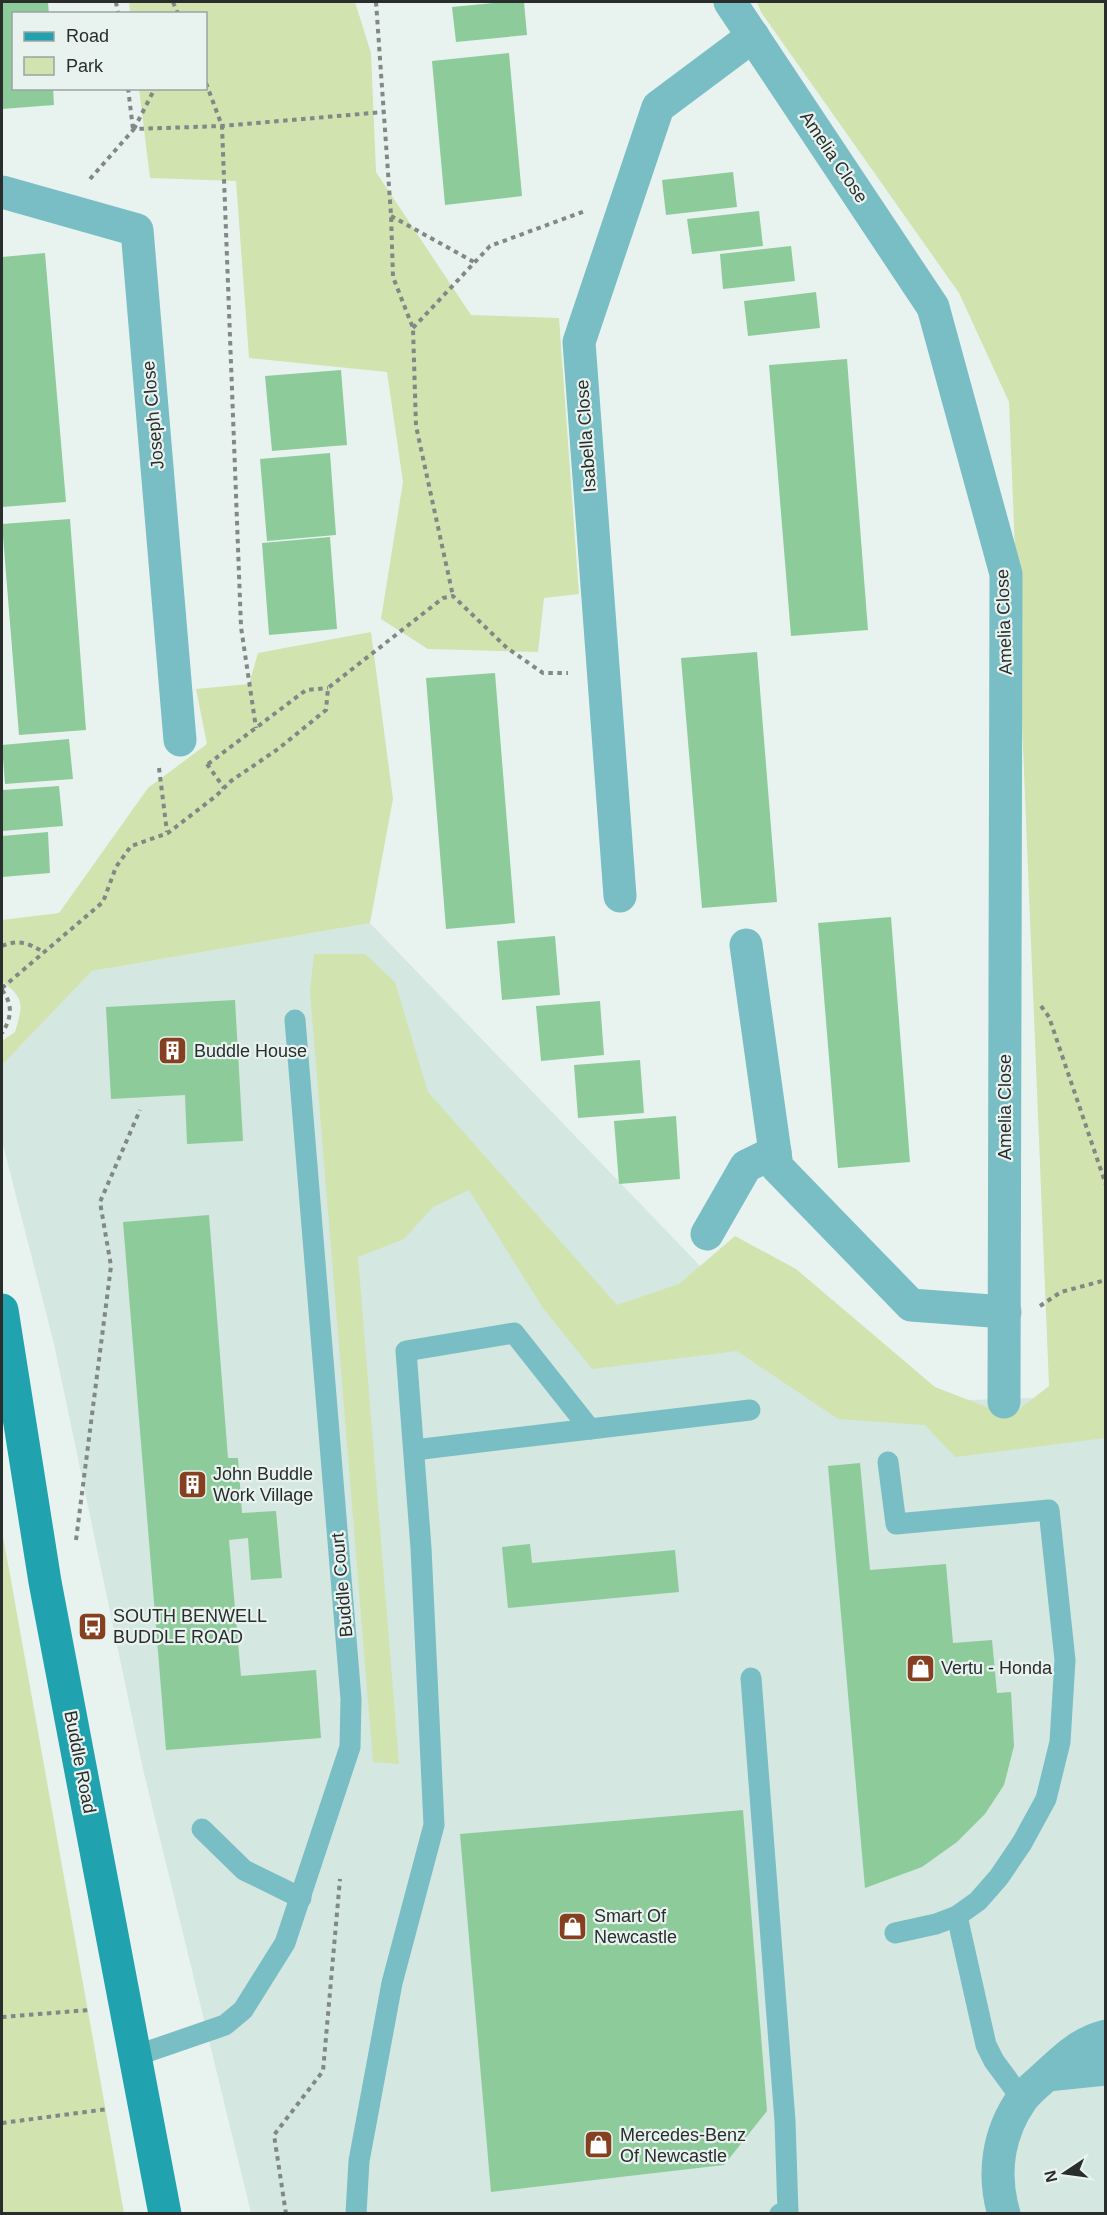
<svg xmlns="http://www.w3.org/2000/svg" width="1107" height="2215" font-family="Helvetica,sans-serif">
<style>
.built{fill:#d4e7e1}
.green{fill:#d1e3af}
.building{fill:#8dcb9a}
.lines{fill:none;stroke-linecap:round;stroke-linejoin:round}
.path{stroke:#818886;stroke-width:4;stroke-dasharray:4.5 4.5;stroke-linecap:butt}
.lane{stroke:#79bec4;stroke-width:21}
.street{stroke:#79bec4;stroke-width:33}
.secondary{stroke:#20a3ae;stroke-width:33}
.labels{text-anchor:middle;dominant-baseline:central;stroke-width:4.5;stroke-linejoin:round;paint-order:stroke}
.street-label{font-size:18px;fill:#292d2c;stroke:#e8f3f0}
.poi-label{font-size:18px;fill:#292d2c;stroke:#e8f3f0;text-anchor:start}
</style>
<rect width="100%" height="100%" fill="#e8f3f0"/>
<path class="built" d="M370 923 833 1404 1105 1396V2213H251L143 1769 54 1344 2 1141V1065L92 971Z"/>
<g class="green">
<path d="M129 2H355L371 53 376 172 471 315 559 318 579 594 544 598 538 652 428 649 381 619 403 482 387 372 249 358 236 181 150 178 139 89 206 88V14L130 13Z"/>
<path d="M757 2H1105V1438L955 1457 925 1425 838 1419 737 1351 592 1369 543 1308 469 1190 433 1207 404 1239 358 1257 399 1764 373 1762 310 991 314 954H365L395 982 428 1092 617 1305 679 1284 735 1236 796 1269 935 1387 1010 1416 1049 1386 1009 402 959 293 761 12Z"/>
<path d="M371 632 393 799 370 923 92 971 2 1065V1041L15 1032C23 1005 25 999 2 981V920L59 913 148 788 207 744 196 689 249 684 258 653Z"/>
<path d="M2 1531 12 1586 124 2213H2Z"/>
</g>
<g class="building">
<path d="M2 2H48L49 14H14V88H53L54 105 2 109Z"/>
<path d="M504 2H524L527 35 456 42 452 7Z"/>
<path d="M509 53 522 196 445 205 432 61Z"/>
<path d="M733 172 737 207 666 215 662 180Z"/>
<path d="M759 211 763 246 692 254 687 219Z"/>
<path d="M791 246 795 281 723 289 720 254Z"/>
<path d="M45 253 66 502 2 507V257Z"/>
<path d="M816 292 820 328 748 336 744 301Z"/>
<path d="M847 359 868 630 791 636 769 365Z"/>
<path d="M341 370 347 445 272 451 265 376Z"/>
<path d="M330 453 336 535 267 541 260 459Z"/>
<path d="M70 519 86 730 19 735 2 524Z"/>
<path d="M330 537 337 629 269 635 262 543Z"/>
<path d="M757 652 777 902 702 908 681 658Z"/>
<path d="M495 673 515 923 446 929 426 678Z"/>
<path d="M69 739 73 779 5 784 2 745Z"/>
<path d="M59 786 63 826 2 831V790Z"/>
<path d="M48 832 50 873 2 877V836Z"/>
<path d="M891 917 910 1162 838 1168 818 923Z"/>
<path d="M555 936 560 995 502 1000 497 941Z"/>
<path d="M235 1000 243 1141 187 1144 185 1095 111 1099 106 1007Z"/>
<path d="M600 1001 604 1055 541 1061 536 1006Z"/>
<path d="M640 1060 644 1113 578 1118 574 1065Z"/>
<path d="M676 1116 680 1179 619 1184 614 1121Z"/>
<path d="M209 1215 228 1458H238L242 1513 276 1511 282 1578 251 1580 248 1538 229 1540 241 1676 316 1670 321 1738 166 1750 123 1222Z"/>
<path d="M860 1463 870 1570 946 1564 953 1643 992 1640 997 1693 1011 1692 1014 1746 1004 1785 985 1814 957 1842 922 1867 865 1888 828 1466Z"/>
<path d="M530 1544 532 1563 675 1550 679 1592 508 1608 502 1547Z"/>
<path d="M743 1810 767 2111 724 2165 491 2192 460 1834Z"/>
</g>
<g class="lines">
<g class="path">
<path d="M116 2 118 14"/>
<path d="M173 2 178 14"/>
<path d="M376 2 391 215 393 277 413 328 416 426 453 596"/>
<path d="M206 83 222 126 241 627 256 728"/>
<path d="M128 88 133 129"/>
<path d="M134 129 155 88"/>
<path d="M90 179 134 129 222 126 384 112"/>
<path d="M391 216 474 262"/>
<path d="M413 328 490 246 585 211"/>
<path d="M207 764 224 788"/>
<path d="M208 764 306 690 328 688"/>
<path d="M159 768 167 832"/>
<path d="M2 946C19 939 27 943 44 952"/>
<path d="M2 988 103 902 116 867 131 846 168 833 216 796 231 781 278 749 326 710 328 688 443 598 453 596 507 648 543 673H568"/>
<path d="M2 990C13 1004 12 1018 2 1033"/>
<path d="M1041 1006 1049 1017 1106 1185"/>
<path d="M1040 1306 1061 1292 1106 1280"/>
<path d="M76 1540 111 1266 100 1202 140 1110"/>
<path d="M2 2017 89 2010"/>
<path d="M2 2123 108 2109"/>
<path d="M286 2214 274 2135 323 2071 340 1879"/>
</g>
<g class="lane">
<path d="M590 1429 750 1410"/>
<path d="M888 1462 896 1524 1049 1510 1065 1660 1060 1742 1046 1799 1022 1843 999 1877 978 1901 957 1916 936 1924 895 1933"/>
<path d="M751 1678 785 2121 788 2213 780 2214"/>
<path d="M202 1829 244 1870 301 1898"/>
<path d="M957 1916 986 2045 994 2061 1022 2099"/>
<path d="M135 2056 225 2025 243 2010 285 1943 350 1747 351 1699 295 1020"/>
<path d="M356 2214 359 2161 392 1983 434 1825 421 1548 406 1351 514 1333 590 1429 414 1450"/>
</g>
<g class="street">
<path d="M730 2 933 307 1006 574 1004 1402"/>
<path d="M2 192 137 230 180 740"/>
<path d="M620 896 579 342 658 107 753 36"/>
<path d="M746 945 777 1167 911 1305 1005 1312"/>
<path d="M707 1234 746 1166 775 1152"/>
<path d="M1047 2075 1106 2069"/>
<path d="M1004 2214C992 2174 998 2133 1022 2099 1030 2088 1042 2080 1052 2070 1068 2055 1084 2041 1106 2036"/>
</g>
<path class="secondary" d="M2 1310 45 1582 165 2214"/>
</g>
<defs>
<symbol id="building-square" viewBox="-11 -11 22 22"><rect x="-9" y="-9" width="18" height="18" rx="4" fill="#87401f" stroke="#e8f3f0"/><path d="M-4-6H4V6H1V3H-1V6H-4ZM-2.5-4.3h1.7v1.8h-1.7ZM.8-4.3h1.7v1.8H.8ZM-2.5-1h1.7V.8h-1.7ZM.8-1h1.7V.8H.8Z" fill="#fff"/></symbol>
<symbol id="bus-square" viewBox="-11 -11 22 22"><rect x="-9" y="-9" width="18" height="18" rx="4" fill="#87401f" stroke="#e8f3f0"/><path d="M-5-6H5V4H4V6H2V4H-2V6H-4V4H-5ZM-3.5-4V0h7V-4ZM-3.5 1.2v1.5H-2V1.2ZM2 1.2v1.5H3.5V1.2Z" fill="#fff"/></symbol>
<symbol id="shop-square" viewBox="-11 -11 22 22"><rect x="-9" y="-9" width="18" height="18" rx="4" fill="#87401f" stroke="#e8f3f0"/><path d="M-5-2.5h2.3a2.7 3.5 0 0 1 5.4 0H5L5.5 6h-11ZM-1.5-2.5h3a1.5 2.3 0 0 0-3 0Z" fill="#fff"/></symbol>
</defs>
<g fill-rule="evenodd">
<use href="#building-square" x="156" y="1034" width="33" height="33"/>
<use href="#building-square" x="176" y="1468" width="33" height="33"/>
<use href="#bus-square" x="76" y="1610" width="33" height="33"/>
<use href="#shop-square" x="904" y="1652" width="33" height="33"/>
<use href="#shop-square" x="556" y="1910" width="33" height="33"/>
<use href="#shop-square" x="582" y="2128" width="33" height="33"/>
</g>
<g class="labels">
<g class="street-label">
<text transform="translate(834 157) rotate(56)">Amelia Close</text>
<text transform="translate(153 415) rotate(-95)">Joseph Close</text>
<text transform="translate(586 436) rotate(-94)">Isabella Close</text>
<text transform="translate(1004 622) rotate(-92)">Amelia Close</text>
<text transform="translate(1005 1107) rotate(-90)">Amelia Close</text>
<text transform="translate(342 1585) rotate(-95)">Buddle Court</text>
<text transform="translate(80 1762) rotate(79)">Buddle Road</text>
</g>
<g class="poi-label">
<text x="194" y="1051">Buddle House</text>
<text x="213" y="1474">John Buddle<tspan x="213" dy="21">Work Village</tspan></text>
<text x="113" y="1616">SOUTH BENWELL<tspan x="113" dy="21">BUDDLE ROAD</tspan></text>
<text x="941" y="1668">Vertu - Honda</text>
<text x="594" y="1916">Smart Of<tspan x="594" dy="21">Newcastle</tspan></text>
<text x="620" y="2135">Mercedes-Benz<tspan x="620" dy="21">Of Newcastle</tspan></text>
</g>
</g>
<rect width="1107" height="2215" fill="none" stroke="#292d2c" stroke-width="6"/>
<rect x="12" y="12" width="195" height="78" fill="#e8f3f0" stroke="#9ca4a2" stroke-width="1.5"/>
<rect x="24" y="32" width="30" height="9" fill="#20a3ae" stroke="#9ca4a2" stroke-width="1.5"/>
<text x="66" y="42" font-size="18" fill="#292d2c">Road</text>
<rect x="24" y="57" width="30" height="18" fill="#d1e3af" stroke="#9ca4a2" stroke-width="1.5"/>
<text x="66" y="72" font-size="18" fill="#292d2c">Park</text>
<g transform="translate(1065 2173) rotate(257)" stroke="#e8f3f0" stroke-width="4.5" paint-order="stroke">
<path d="M0-4.5L10 22L0 15L-10 22Z" fill="#292d2c"/>
<text y="-9" font-size="16" font-weight="bold" text-anchor="middle" fill="#292d2c">N</text>
</g>
</svg>
